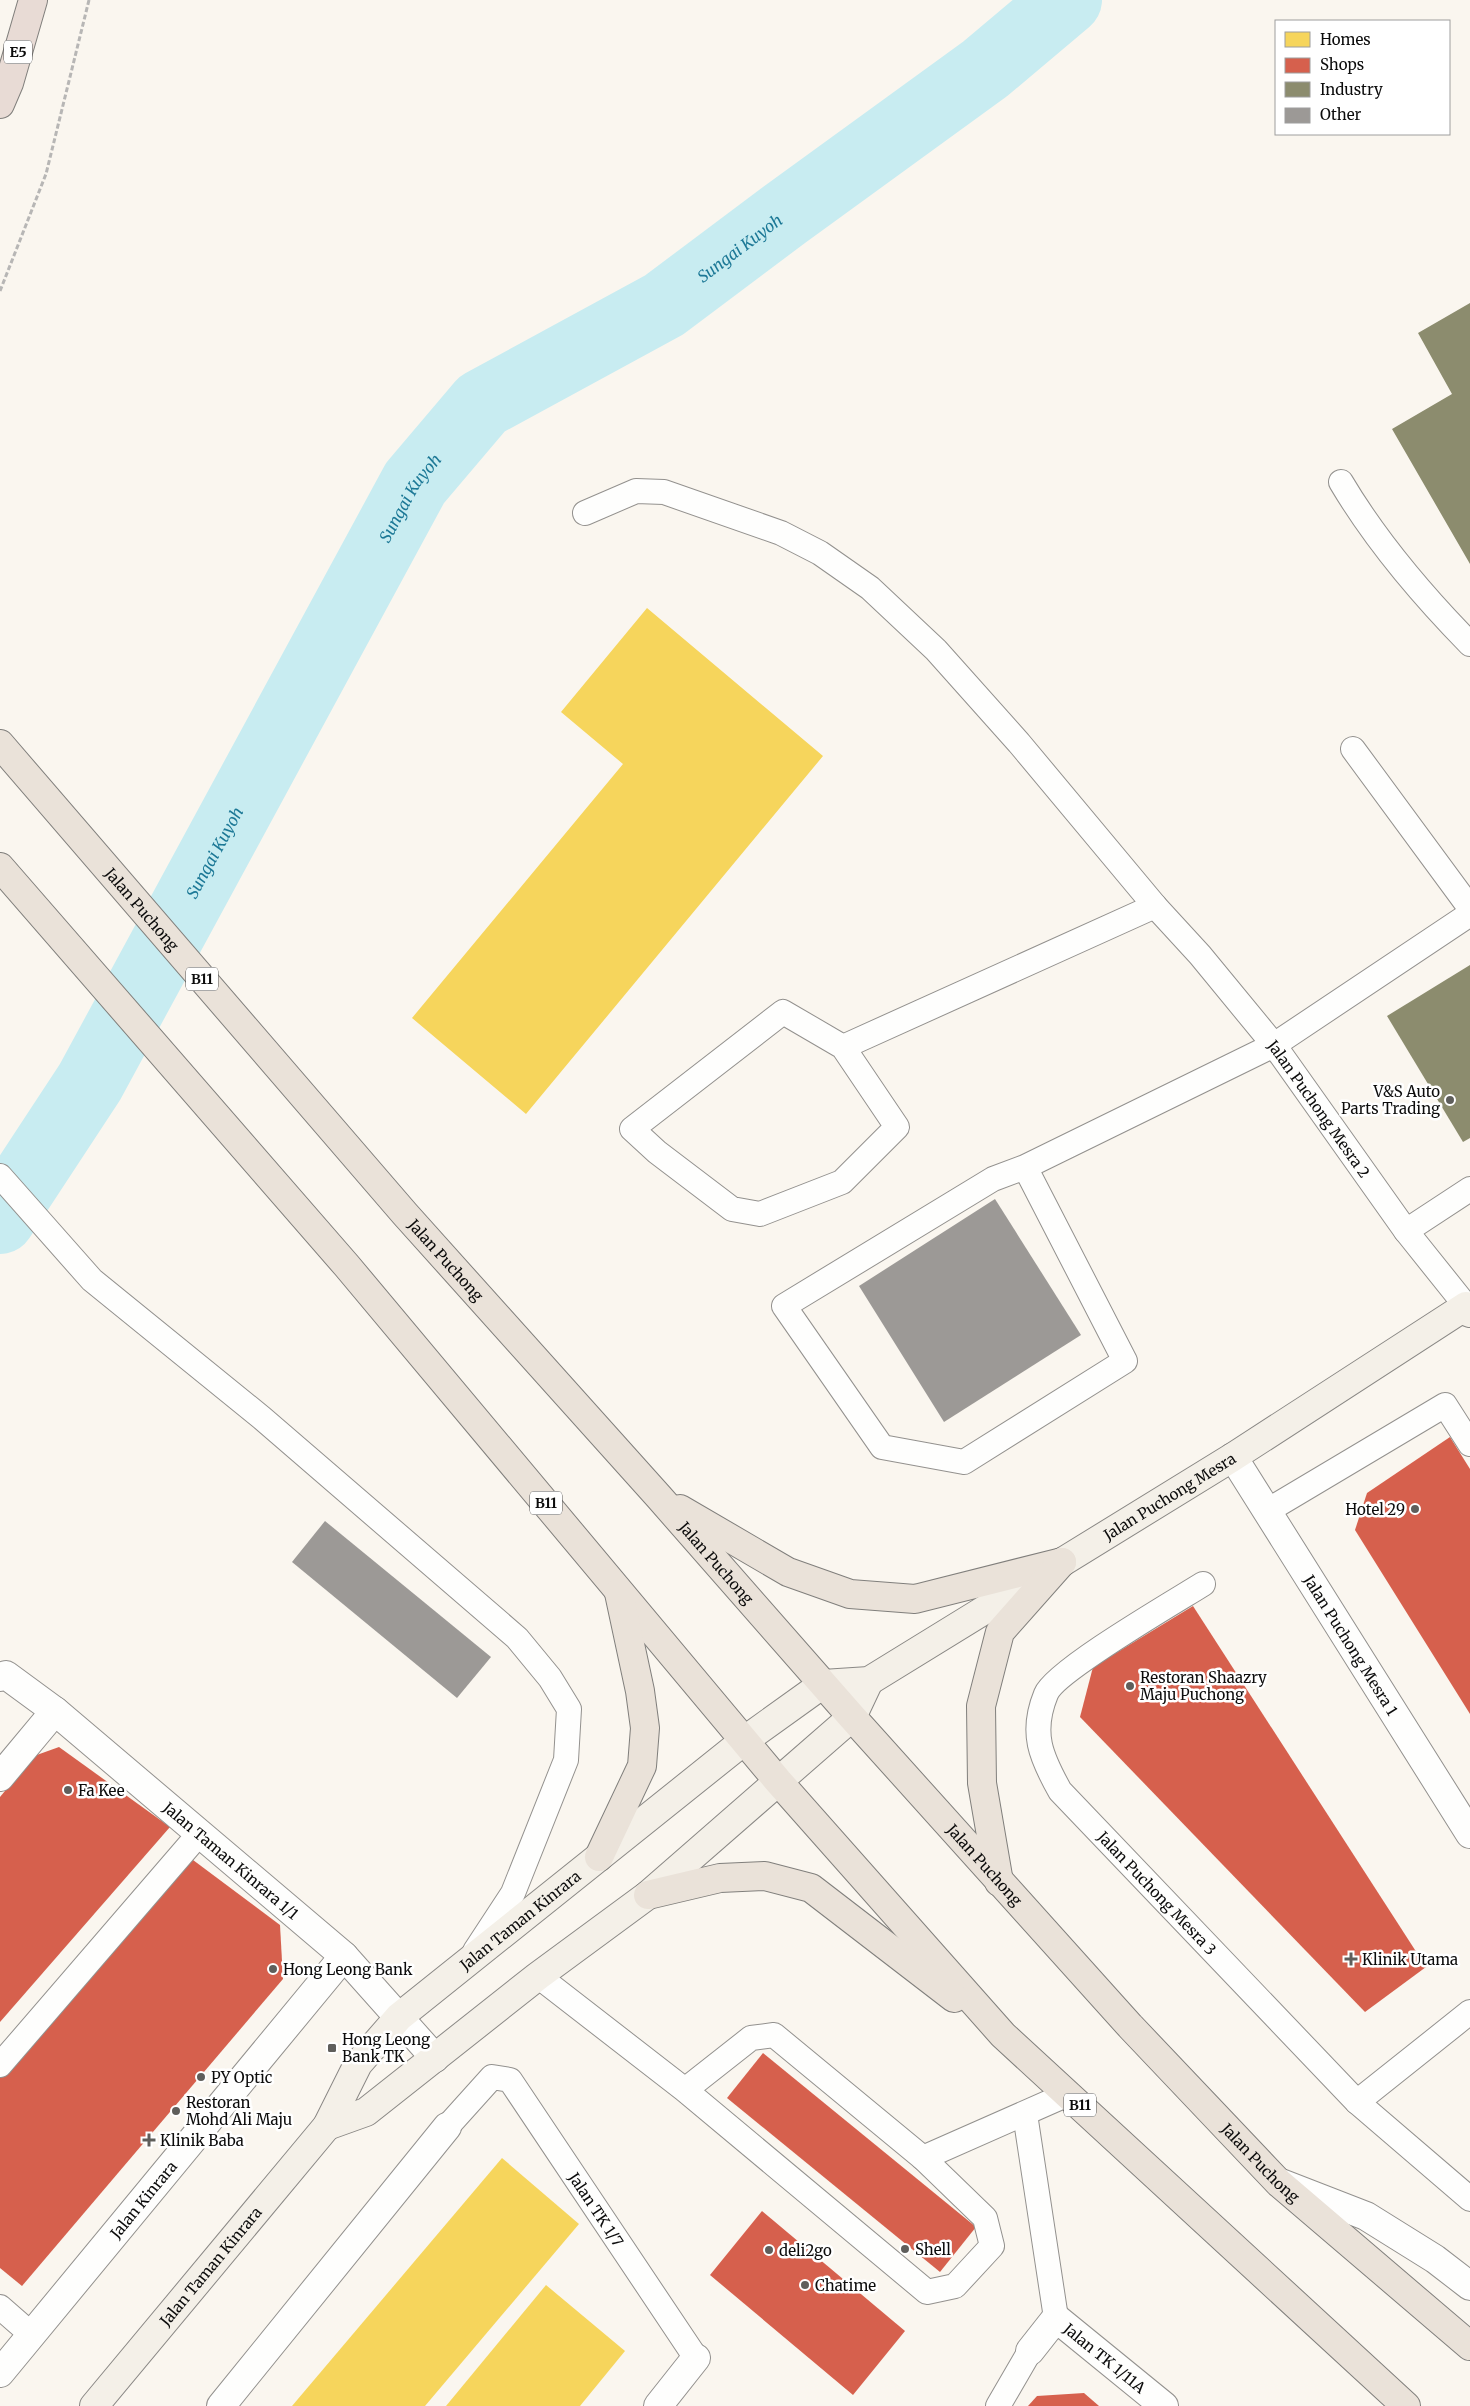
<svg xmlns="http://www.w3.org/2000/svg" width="1470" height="2406" font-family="Merriweather,serif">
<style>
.homes{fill:#f6d55c}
.shops{fill:#d6604d}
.industry{fill:#8c8c6e}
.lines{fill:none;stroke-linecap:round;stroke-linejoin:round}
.river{stroke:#c8ecf1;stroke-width:70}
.building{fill:#9c9996}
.lane-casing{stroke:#93918e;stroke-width:26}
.street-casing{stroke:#93918e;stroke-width:30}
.secondary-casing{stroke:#8a8885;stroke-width:30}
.primary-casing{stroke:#807f7c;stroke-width:30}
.highway-casing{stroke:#807f7c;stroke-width:30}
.path{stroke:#b7b6b5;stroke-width:3;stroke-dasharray:5 2.5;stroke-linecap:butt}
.lane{stroke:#fefefd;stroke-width:24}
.street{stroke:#fefefd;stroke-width:28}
.secondary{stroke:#f4f0e8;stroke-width:28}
.primary{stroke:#eae2d9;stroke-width:28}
.highway{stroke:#e8dbd5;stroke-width:28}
.poi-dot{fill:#5f5e5b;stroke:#fff;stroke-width:2}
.labels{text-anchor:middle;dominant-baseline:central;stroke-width:5;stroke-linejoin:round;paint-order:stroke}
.shield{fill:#fff;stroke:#555;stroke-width:1}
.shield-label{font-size:14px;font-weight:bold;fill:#0c0c0c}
.street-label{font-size:15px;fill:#0c0c0c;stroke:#fff}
.poi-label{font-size:15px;fill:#0c0c0c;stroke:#fff;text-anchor:start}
.water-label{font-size:16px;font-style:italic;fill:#1c7896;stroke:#fff}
</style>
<rect width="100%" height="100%" fill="#faf6ef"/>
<g class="homes">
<path d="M647 608 823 756 526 1114 412 1018 623 764 561 712Z"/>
<path d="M502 2158 579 2224 425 2406H292Z"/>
<path d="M546 2285 625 2351 580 2406H446Z"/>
</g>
<g class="shops">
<path d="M1450 1437 1470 1469V1714L1355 1530 1367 1493Z"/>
<path d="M1193 1606 1426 1967 1365 2012 1080 1717 1093 1667Z"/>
<path d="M59 1747 170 1827 0 2022V1797L34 1756Z"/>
<path d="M189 1857 280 1925 283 1979 22 2286 0 2268V2072Z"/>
<path d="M763 2053 976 2227 940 2272 727 2098Z"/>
<path d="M762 2211 905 2331 853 2395 710 2275Z"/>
<path d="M1084 2393 1099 2406H1028L1037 2396Z"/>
</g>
<g class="industry">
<path d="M1470 303V564L1392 429 1452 394 1418 333Z"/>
<path d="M1470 965V1138L1463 1142 1387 1016Z"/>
</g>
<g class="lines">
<path class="river" id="s1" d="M0 1219 90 1082 415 483 482 404 664 305 784 215 985 69 1067 0"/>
</g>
<g class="building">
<path d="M995 1199 1081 1335 944 1422 859 1286Z"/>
<path d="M325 1521 491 1657 457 1698 292 1562Z"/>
</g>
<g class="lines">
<defs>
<g id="lane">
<path d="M1341 482C1376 541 1422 595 1470 644"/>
<path id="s2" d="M585 513 636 491 664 492 781 533 820 553 870 588 936 650 1019 743 1155 906 1200 955 1274 1045 1406 1231 1466 1306"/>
<path d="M1353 749 1470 908"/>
<path d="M843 1047 897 1127 842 1182 760 1214 732 1209 657 1152 632 1129 783 1012 843 1047 1155 906"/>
<path d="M1025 1167 993 1179 784 1306 882 1447 964 1462 1125 1361 1025 1167 1274 1045 1470 914"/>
<path d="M0 1176 92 1280 262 1418 517 1638 550 1678 569 1709 566 1760 513 1893 475 1951"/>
<path d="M1406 1231 1470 1189"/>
<path d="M1267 1511 1445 1405 1470 1444"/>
<path id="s3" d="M1203 1584C1176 1601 1055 1671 1046 1694 1030 1733 1041 1757 1060 1791L1357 2102 1470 2199"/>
<path d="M538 1976 685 2090 927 2292 955 2286 992 2246 985 2218 923 2158 774 2035 751 2038 685 2090"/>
<path d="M0 2065 199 1834"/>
<path d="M1357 2102 1470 2012"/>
<path d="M1025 2114 1056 2318"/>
<path id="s4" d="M447 2127 492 2077 510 2080 696 2358"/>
<path d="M923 2158 1068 2094"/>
<path d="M0 2307 32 2335"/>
<path d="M998 2406 1030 2351"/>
</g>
<g id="street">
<path id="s5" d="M1233 1457 1470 1834"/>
<path id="s6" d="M0 1677 6 1675 55 1711 344 1956 435 2058"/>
<path d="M0 1777 55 1711"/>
<path d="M1281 2183 1366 2216 1435 2259 1470 2286"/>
<path id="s7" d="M1030 2351 1056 2318 1164 2406"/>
<path id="s8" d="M0 2373 344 1956"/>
<path d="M221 2406 447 2127"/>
<path d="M658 2406 696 2358"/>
</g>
<g id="secondary">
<path d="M327 2126 366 2112 538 1976 648 1895 852 1717 869 1681"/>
<path id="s9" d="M94 2406 327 2126 358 2064 399 2017 745 1740 823 1684 869 1681 1233 1457 1466 1306 1470 1313"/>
</g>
<g id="primary">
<path id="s10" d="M0 744 405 1214 659 1497 852 1717 1130 2026 1279 2183 1470 2346"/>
<path d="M0 867 347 1266 778 1781 1003 2035 1406 2406"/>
<path d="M680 1509 788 1572 850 1594 915 1599 1062 1562"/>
<path d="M599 1857 642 1766 645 1728 640 1691 619 1593"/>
<path d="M999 1882 982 1783 981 1706 1000 1632 1062 1562"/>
<path d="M648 1895 720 1878 765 1876 811 1888 954 1998"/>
</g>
<path id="highway" d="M0 104 9 83 33 0"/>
</defs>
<use href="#lane" class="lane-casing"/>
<use href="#street" class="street-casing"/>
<use href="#secondary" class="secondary-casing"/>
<use href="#primary" class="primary-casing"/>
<use href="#highway" class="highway-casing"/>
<path class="path" d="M0 291 46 174 89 0"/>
<use href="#lane" class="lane"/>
<use href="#street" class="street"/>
<use href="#secondary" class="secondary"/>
<use href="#primary" class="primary"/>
<use href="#highway" class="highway"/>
</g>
<g class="poi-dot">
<circle cx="1450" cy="1100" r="5"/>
<circle cx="1415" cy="1509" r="5"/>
<circle cx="1130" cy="1686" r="5"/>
<circle cx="68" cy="1790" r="5"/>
<path d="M1348.5 1951.5h5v5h5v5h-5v5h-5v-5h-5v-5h5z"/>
<circle cx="273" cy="1969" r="5"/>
<rect x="327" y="2043" width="10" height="10" rx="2.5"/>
<circle cx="201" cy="2077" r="5"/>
<circle cx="176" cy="2111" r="5"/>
<path d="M146.5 2132.5h5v5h5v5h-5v5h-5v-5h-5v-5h5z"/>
<circle cx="905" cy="2249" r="5"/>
<circle cx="769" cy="2250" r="5"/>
<circle cx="805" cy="2285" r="5"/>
</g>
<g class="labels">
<g class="shield">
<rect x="4" y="40.5" width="28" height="23" rx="4"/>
<rect x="186" y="967.5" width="32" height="23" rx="4"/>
<rect x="530" y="1491.5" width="32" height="23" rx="4"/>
<rect x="1064" y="2093.5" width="32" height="23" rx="4"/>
</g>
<g class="shield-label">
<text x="18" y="52">E5</text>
<text x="202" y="979">B11</text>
<text x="546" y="1503">B11</text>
<text x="1080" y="2105">B11</text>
</g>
<g class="street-label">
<text stroke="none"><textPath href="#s10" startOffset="218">Jalan Puchong</textPath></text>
<text stroke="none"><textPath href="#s2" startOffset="1001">Jalan Puchong Mesra 2</textPath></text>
<text stroke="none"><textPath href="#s10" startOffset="682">Jalan Puchong</textPath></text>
<text stroke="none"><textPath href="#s9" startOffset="1434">Jalan Puchong Mesra</textPath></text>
<text stroke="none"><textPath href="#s10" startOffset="1088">Jalan Puchong</textPath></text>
<text stroke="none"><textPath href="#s5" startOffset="222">Jalan Puchong Mesra 1</textPath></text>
<text stroke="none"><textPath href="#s6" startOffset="298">Jalan Taman Kinrara 1/1</textPath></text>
<text stroke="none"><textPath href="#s10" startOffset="1492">Jalan Puchong</textPath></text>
<text stroke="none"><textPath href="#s3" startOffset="436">Jalan Puchong Mesra 3</textPath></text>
<text stroke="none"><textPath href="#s9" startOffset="651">Jalan Taman Kinrara</textPath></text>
<text stroke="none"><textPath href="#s10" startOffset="1898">Jalan Puchong</textPath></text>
<text stroke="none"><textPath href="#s8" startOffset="225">Jalan Kinrara</textPath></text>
<text stroke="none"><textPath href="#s4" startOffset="241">Jalan TK 1/7</textPath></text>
<text stroke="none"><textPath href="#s9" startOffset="182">Jalan Taman Kinrara</textPath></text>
<text stroke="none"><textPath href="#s7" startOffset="105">Jalan TK 1/11A</textPath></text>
</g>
<g class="poi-label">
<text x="1440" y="1091" text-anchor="end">V&amp;S Auto<tspan x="1440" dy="17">Parts Trading</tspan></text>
<text x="1405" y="1509" text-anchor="end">Hotel 29</text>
<text x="1140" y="1677">Restoran Shaazry<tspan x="1140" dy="17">Maju Puchong</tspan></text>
<text x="78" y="1790">Fa Kee</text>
<text x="1362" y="1959">Klinik Utama</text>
<text x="283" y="1969">Hong Leong Bank</text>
<text x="342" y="2039">Hong Leong<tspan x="342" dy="17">Bank TK</tspan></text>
<text x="211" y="2077">PY Optic</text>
<text x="186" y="2102">Restoran<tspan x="186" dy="17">Mohd Ali Maju</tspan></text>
<text x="160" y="2140">Klinik Baba</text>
<text x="915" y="2249">Shell</text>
<text x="779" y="2250">deli2go</text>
<text x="815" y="2285">Chatime</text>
</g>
<g class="water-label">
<text stroke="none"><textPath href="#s1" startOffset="1251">Sungai Kuyoh</textPath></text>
<text stroke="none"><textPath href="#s1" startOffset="830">Sungai Kuyoh</textPath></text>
<text stroke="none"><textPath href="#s1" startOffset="425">Sungai Kuyoh</textPath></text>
</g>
</g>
<rect x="1275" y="20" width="175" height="115" fill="#ffffff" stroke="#9e9e9e"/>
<rect x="1285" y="32" width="25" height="15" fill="#f6d55c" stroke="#9e9e9e"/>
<text x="1320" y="45" font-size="15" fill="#0c0c0c">Homes</text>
<rect x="1285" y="58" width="25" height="15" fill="#d6604d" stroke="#9e9e9e"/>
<text x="1320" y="70" font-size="15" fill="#0c0c0c">Shops</text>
<rect x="1285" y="82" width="25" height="15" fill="#8c8c6e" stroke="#9e9e9e"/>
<text x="1320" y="95" font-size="15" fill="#0c0c0c">Industry</text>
<rect x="1285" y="108" width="25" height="15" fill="#9c9996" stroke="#9e9e9e"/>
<text x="1320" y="120" font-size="15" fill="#0c0c0c">Other</text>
</svg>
